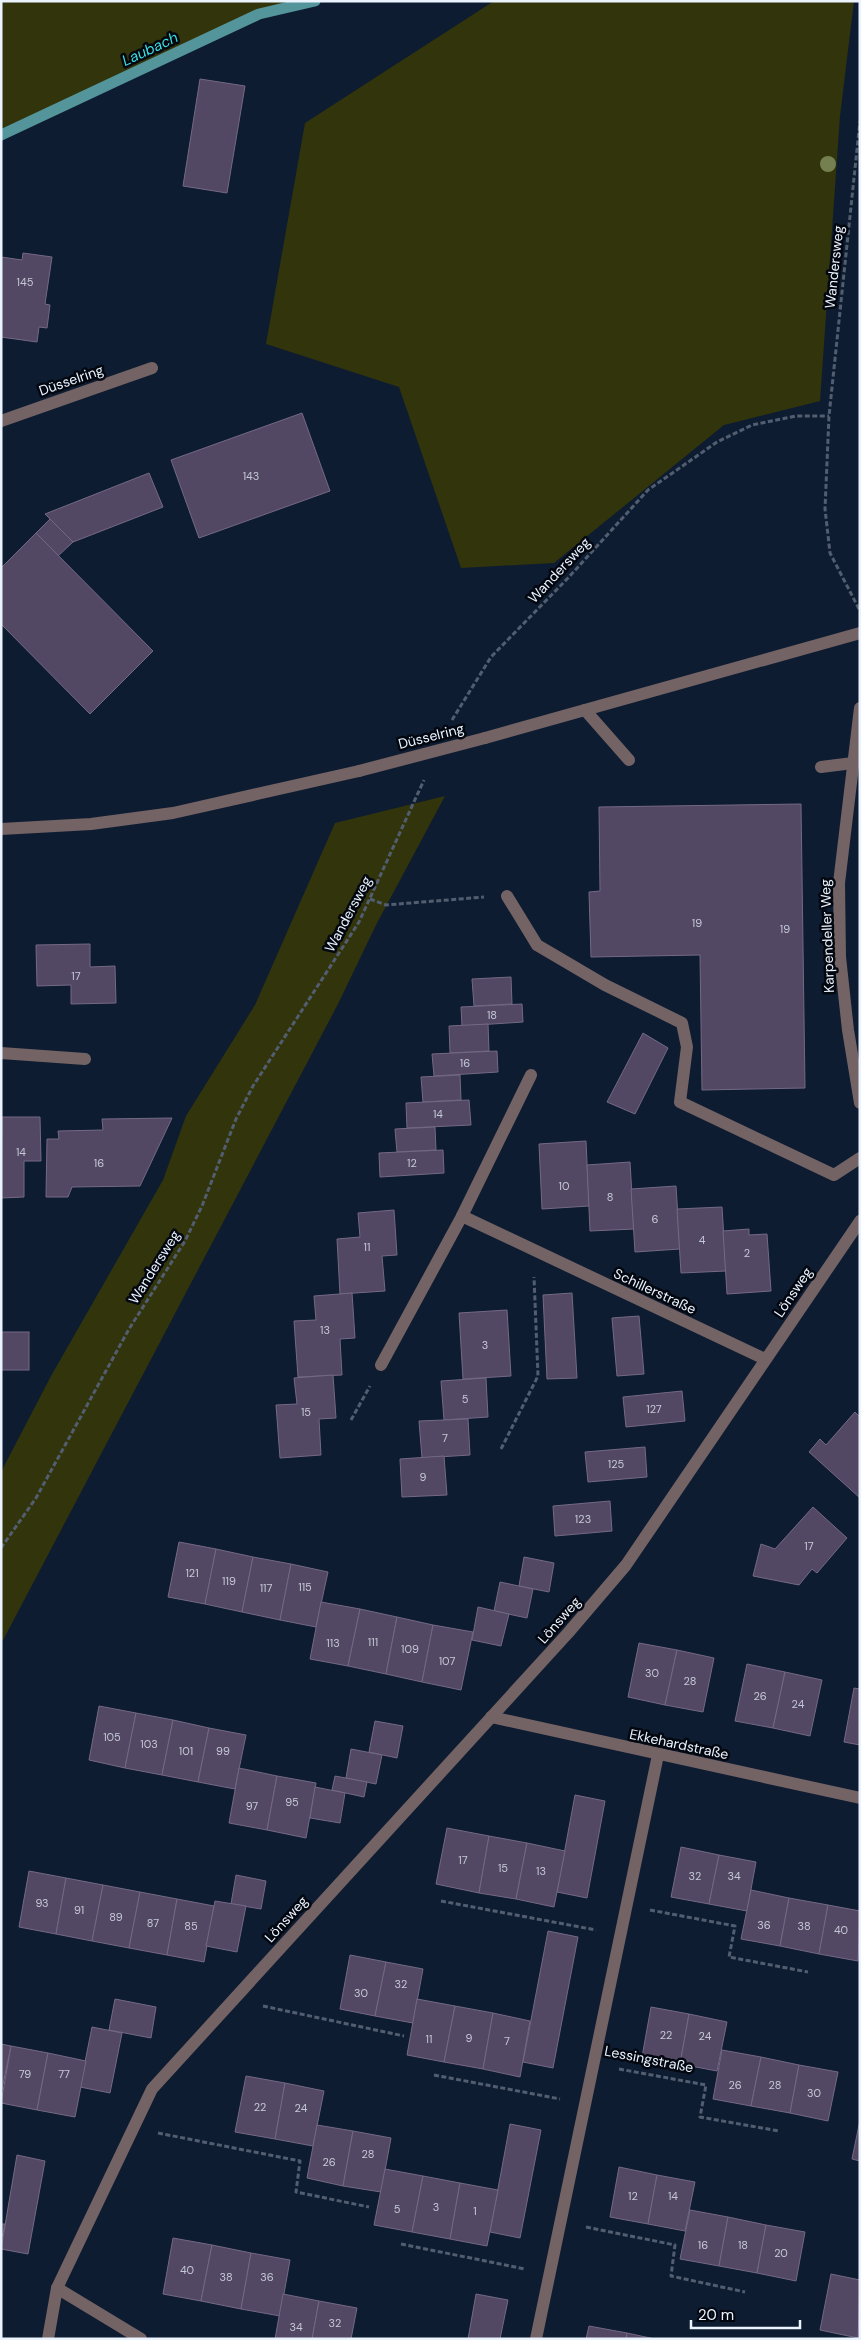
<svg xmlns="http://www.w3.org/2000/svg" width="861" height="2340" font-family="'DM Sans',sans-serif">
<style>
.green{fill:#32340b}
.lines{fill:none;stroke-linecap:round;stroke-linejoin:round}
.stream{stroke:#53959a;stroke-width:11}
.building{fill:#534863;stroke:#746985}
.path{stroke:#525e70;stroke-width:3;stroke-dasharray:5 2.5;stroke-linecap:butt}
.minor{stroke:#736364;stroke-width:12}
.minor-bridge{stroke:#736364;stroke-width:12}
.tree{fill:#758051}
.labels{text-anchor:middle;dominant-baseline:central;stroke-width:5;stroke-linejoin:round;paint-order:stroke}
.number-label{font-size:11px;fill:#c5c8d8}
.street-label{font-size:14px;fill:#ebf3ff;stroke:#03070f}
.water-label{font-size:15px;font-style:italic;fill:#3cdde1;stroke:#03070f}
</style>
<rect width="100%" height="100%" fill="#0e1c31"/>
<g class="green">
<path d="M1 1H287L1 135Z"/>
<path d="M494 1H854L840 116 820 401 724 425 554 563 461 568 399 387 266 344 305 123Z"/>
<path d="M445 796 376 925 338 1004 1 1644V1472L51 1376 163 1180 186 1116 255 1005 335 823Z"/>
</g>
<g class="lines">
<path class="stream" d="M1 135 259 14 315 1"/>
</g>
<g class="building">
<path d="M200 79 245 86 227 193 183 186Z"/>
<path d="M23 253 52 257 45 304 50 305 47 328 39 327 37 342 1 337V257L22 260Z"/>
<path d="M302 413 330 491 199 538 171 460Z"/>
<path d="M149 473 163 507 73 542 45 514Z"/>
<path d="M50 519 73 542 58 556 36 533Z"/>
<path d="M36 533 153 651 90 714 1 624V568Z"/>
<path d="M801 804 805 1088 702 1090 700 955 591 957 589 892 600 891 599 807Z"/>
<path d="M90 944V967L115 966 116 1003 71 1004V985L37 986 36 945Z"/>
<path d="M511 977 512 1004 474 1006 472 979Z"/>
<path d="M522 1004 523 1022 462 1026 461 1007Z"/>
<path d="M488 1024 489 1051 450 1053 449 1026Z"/>
<path d="M643 1033 668 1048 635 1114 607 1102Z"/>
<path d="M497 1051 498 1072 434 1076 432 1054Z"/>
<path d="M460 1075 461 1100 423 1102 421 1077Z"/>
<path d="M469 1100 471 1125 407 1128 406 1103Z"/>
<path d="M2 1117H40L41 1161H24V1197L1 1198Z"/>
<path d="M172 1118 140 1186 72 1187 68 1197H46L47 1139H59L58 1131 103 1130 102 1119Z"/>
<path d="M435 1127 436 1150 397 1152 395 1129Z"/>
<path d="M586 1141 589 1206 542 1209 539 1144Z"/>
<path d="M443 1150 444 1173 380 1177 379 1153Z"/>
<path d="M630 1162 634 1229 590 1231 587 1165Z"/>
<path d="M676 1186 680 1249 635 1252 631 1189Z"/>
<path d="M722 1207 726 1271 681 1273 677 1209Z"/>
<path d="M394 1210 397 1255 382 1256 385 1291 340 1294 337 1239 360 1237 358 1213Z"/>
<path d="M749 1229V1235L767 1234 771 1291 727 1294 723 1231Z"/>
<path d="M352 1293 355 1338 340 1339 342 1375 298 1377 294 1321 316 1320 314 1296Z"/>
<path d="M572 1293 577 1378 547 1379 543 1295Z"/>
<path d="M507 1310 511 1376 463 1379 459 1313Z"/>
<path d="M639 1316 644 1374 617 1376 612 1318Z"/>
<rect x="1" y="1332" width="28" height="38"/>
<path d="M333 1375 336 1418 319 1419 321 1455 280 1458 276 1405 297 1404 294 1378Z"/>
<path d="M486 1378 488 1417 444 1420 441 1381Z"/>
<path d="M682 1391 685 1421 626 1427 623 1397Z"/>
<path d="M855 1412 860 1417V1498L809 1452 820 1439 826 1445Z"/>
<path d="M468 1419 470 1455 422 1458 419 1421Z"/>
<path d="M645 1447 647 1477 588 1482 585 1452Z"/>
<path d="M444 1456 447 1495 402 1497 400 1459Z"/>
<path d="M610 1501 612 1531 555 1536 553 1506Z"/>
<path d="M813 1507 847 1538 817 1573 812 1569 799 1585 753 1576 761 1544 775 1549Z"/>
<path d="M179 1542 216 1549 205 1604 168 1597Z"/>
<path d="M216 1549 253 1557 242 1612 205 1604Z"/>
<path d="M253 1557 291 1564 280 1620 242 1612Z"/>
<path d="M524 1557 554 1563 549 1592 519 1586Z"/>
<path d="M291 1564 328 1572 316 1627 280 1620Z"/>
<path d="M500 1582 533 1589 527 1618 494 1611Z"/>
<path d="M321 1602 360 1609 348 1666 310 1659Z"/>
<path d="M478 1607 509 1614 501 1646 472 1640Z"/>
<path d="M360 1609 397 1617 386 1674 348 1666Z"/>
<path d="M397 1617 433 1625 422 1682 386 1674Z"/>
<path d="M433 1625 473 1632 461 1690 422 1682Z"/>
<path d="M639 1643 677 1650 665 1705 628 1697Z"/>
<path d="M677 1650 714 1658 703 1712 665 1705Z"/>
<path d="M747 1664 785 1672 773 1728 735 1721Z"/>
<path d="M785 1672 822 1680 810 1736 773 1728Z"/>
<path d="M854 1688 860 1689V1745L844 1742Z"/>
<path d="M99 1706 136 1713 125 1768 89 1760Z"/>
<path d="M136 1713 173 1720 162 1775 125 1768Z"/>
<path d="M173 1720 209 1728 198 1782 162 1775Z"/>
<path d="M375 1721 403 1726 397 1758 369 1752Z"/>
<path d="M209 1728 246 1735 235 1789 198 1782Z"/>
<path d="M351 1749 382 1755 376 1784 346 1778Z"/>
<path d="M239 1768 277 1776 267 1830 229 1823Z"/>
<path d="M277 1776 316 1783 306 1838 267 1830Z"/>
<path d="M335 1776 367 1782 364 1797 332 1790Z"/>
<path d="M315 1787 345 1793 340 1823 310 1818Z"/>
<path d="M575 1795 605 1801 587 1898 557 1892Z"/>
<path d="M447 1828 489 1836 479 1893 436 1884Z"/>
<path d="M489 1836 527 1843 516 1899 479 1893Z"/>
<path d="M527 1843 565 1851 554 1907 516 1899Z"/>
<path d="M681 1847 719 1855 709 1904 671 1897Z"/>
<path d="M719 1855 756 1862 747 1911 709 1904Z"/>
<path d="M29 1871 66 1878 56 1934 19 1927Z"/>
<path d="M236 1875 266 1881 261 1909 231 1904Z"/>
<path d="M66 1878 103 1885 92 1941 56 1934Z"/>
<path d="M103 1885 140 1892 129 1948 92 1941Z"/>
<path d="M751 1890 789 1898 780 1946 741 1939Z"/>
<path d="M140 1892 177 1899 167 1955 129 1948Z"/>
<path d="M789 1898 828 1905 819 1954 780 1946Z"/>
<path d="M177 1899 214 1906 204 1962 167 1955Z"/>
<path d="M215 1901 246 1906 237 1952 206 1946Z"/>
<path d="M828 1905 860 1911 858 1961 819 1954Z"/>
<path d="M548 1931 578 1937 553 2068 523 2062Z"/>
<path d="M350 1955 386 1962 375 2016 340 2009Z"/>
<path d="M386 1962 423 1969 413 2023 375 2016Z"/>
<path d="M115 1999 156 2007 151 2038 109 2030Z"/>
<path d="M417 1999 455 2006 444 2062 407 2055Z"/>
<path d="M455 2006 493 2013 483 2069 444 2062Z"/>
<path d="M651 2007 689 2014 680 2064 642 2057Z"/>
<path d="M493 2013 530 2021 520 2077 483 2069Z"/>
<path d="M689 2014 727 2022 717 2071 680 2064Z"/>
<path d="M92 2027 122 2033 110 2093 80 2087Z"/>
<path d="M1 2044 11 2046 1 2094Z"/>
<path d="M11 2046 48 2053 37 2110 1 2103Z"/>
<path d="M722 2050 761 2057 751 2106 713 2099Z"/>
<path d="M48 2053 86 2061 75 2117 37 2110Z"/>
<path d="M761 2057 799 2065 790 2113 751 2106Z"/>
<path d="M799 2065 838 2072 828 2121 790 2113Z"/>
<path d="M246 2076 285 2083 275 2139 235 2132Z"/>
<path d="M285 2083 324 2091 313 2146 275 2139Z"/>
<path d="M860 2120V2161L852 2159Z"/>
<path d="M510 2124 541 2130 520 2238 490 2232Z"/>
<path d="M317 2125 353 2131 343 2186 307 2178Z"/>
<path d="M353 2131 391 2138 381 2192 343 2186Z"/>
<path d="M17 2155 45 2161 28 2254 1 2249Z"/>
<path d="M619 2167 657 2175 648 2224 610 2217Z"/>
<path d="M385 2169 423 2176 412 2232 374 2225Z"/>
<path d="M657 2175 695 2182 685 2231 648 2224Z"/>
<path d="M423 2176 460 2183 450 2239 412 2232Z"/>
<path d="M460 2183 498 2190 487 2246 450 2239Z"/>
<path d="M690 2210 728 2217 719 2266 680 2259Z"/>
<path d="M728 2217 766 2225 757 2273 719 2266Z"/>
<path d="M1 2224H5L1 2242Z"/>
<path d="M766 2225 805 2232 796 2281 757 2273Z"/>
<path d="M173 2238 212 2245 201 2301 163 2294Z"/>
<path d="M212 2245 251 2253 241 2309 201 2301Z"/>
<path d="M251 2253 290 2260 280 2316 241 2309Z"/>
<path d="M831 2274 860 2280 858 2338 820 2330Z"/>
<path d="M283 2294 319 2301 312 2339H275Z"/>
<path d="M476 2294 508 2300 500 2339H468Z"/>
<path d="M319 2301 357 2308 351 2339H312Z"/>
<path d="M589 2326 627 2333 626 2339H586Z"/>
<path d="M627 2333 655 2339H626Z"/>
</g>
<g class="lines">
<g class="path">
<path d="M859 609 830 553 825 509 829 416 860 121"/>
<path d="M452 720 491 657 568 578 648 490 717 442 752 425 796 416H829"/>
<path d="M370 899 386 905 484 897"/>
<path d="M351 1420 370 1386"/>
<path d="M501 1449 538 1376 534 1277"/>
<path d="M1 1548 36 1498 129 1329 185 1241 202 1206 236 1119 253 1086 359 922 424 780"/>
<path d="M441 1901 596 1930"/>
<path d="M650 1910 735 1926 729 1957 808 1972"/>
<path d="M263 2006 404 2036"/>
<path d="M619 2069 706 2085 700 2117 779 2131"/>
<path d="M434 2075 560 2099"/>
<path d="M158 2133 300 2161 296 2192 369 2207"/>
<path d="M586 2227 675 2245 671 2276 745 2292"/>
<path d="M401 2244 525 2269"/>
</g>
<g class="minor">
<path d="M1 421 152 368"/>
<path d="M860 708 839 883 840 957 848 1030 860 1103"/>
<path d="M585 710 629 760"/>
<path d="M485 738 860 633"/>
<path d="M821 767 853 763"/>
<path d="M1 829 91 824 173 813 359 771"/>
<path d="M507 896 537 945 605 985 682 1023 687 1047 680 1102 834 1175 860 1158"/>
<path d="M1 1053 85 1059"/>
<path d="M531 1075 462 1216 765 1359"/>
<path d="M381 1365 462 1216"/>
<path d="M491 1717 860 1798"/>
<path d="M57 2288 141 2339"/>
<path d="M48 2339 57 2288 152 2089 568 1633 626 1565 860 1221"/>
<path d="M536 2339 658 1755"/>
</g>
<path class="minor-bridge" d="M359 771 485 738"/>
</g>
<circle class="tree" cx="828" cy="164" r="8"/>
<g class="labels">
<g class="number-label">
<text x="25" y="282">145</text>
<text x="251" y="476">143</text>
<text x="697" y="923">19</text>
<text x="785" y="929">19</text>
<text x="76" y="976">17</text>
<text x="492" y="1015">18</text>
<text x="465" y="1063">16</text>
<text x="438" y="1114">14</text>
<text x="21" y="1152">14</text>
<text x="99" y="1163">16</text>
<text x="412" y="1163">12</text>
<text x="564" y="1186">10</text>
<text x="610" y="1197">8</text>
<text x="655" y="1219">6</text>
<text x="702" y="1240">4</text>
<text x="367" y="1247">11</text>
<text x="747" y="1253">2</text>
<text x="325" y="1330">13</text>
<text x="485" y="1345">3</text>
<text x="465" y="1399">5</text>
<text x="654" y="1409">127</text>
<text x="306" y="1412">15</text>
<text x="445" y="1438">7</text>
<text x="616" y="1464">125</text>
<text x="423" y="1477">9</text>
<text x="583" y="1519">123</text>
<text x="809" y="1546">17</text>
<text x="192" y="1573">121</text>
<text x="229" y="1581">119</text>
<text x="305" y="1587">115</text>
<text x="266" y="1588">117</text>
<text x="373" y="1642">111</text>
<text x="333" y="1643">113</text>
<text x="410" y="1649">109</text>
<text x="447" y="1661">107</text>
<text x="652" y="1673">30</text>
<text x="690" y="1681">28</text>
<text x="760" y="1696">26</text>
<text x="798" y="1704">24</text>
<text x="112" y="1737">105</text>
<text x="149" y="1744">103</text>
<text x="186" y="1751">101</text>
<text x="223" y="1751">99</text>
<text x="292" y="1802">95</text>
<text x="252" y="1806">97</text>
<text x="463" y="1860">17</text>
<text x="503" y="1868">15</text>
<text x="541" y="1871">13</text>
<text x="695" y="1876">32</text>
<text x="734" y="1876">34</text>
<text x="42" y="1903">93</text>
<text x="79" y="1910">91</text>
<text x="116" y="1917">89</text>
<text x="153" y="1923">87</text>
<text x="764" y="1925">36</text>
<text x="191" y="1926">85</text>
<text x="804" y="1926">38</text>
<text x="841" y="1930">40</text>
<text x="401" y="1984">32</text>
<text x="361" y="1993">30</text>
<text x="666" y="2035">22</text>
<text x="705" y="2036">24</text>
<text x="469" y="2038">9</text>
<text x="429" y="2039">11</text>
<text x="507" y="2041">7</text>
<text x="25" y="2074">79</text>
<text x="64" y="2074">77</text>
<text x="735" y="2085">26</text>
<text x="775" y="2085">28</text>
<text x="814" y="2093">30</text>
<text x="260" y="2107">22</text>
<text x="301" y="2108">24</text>
<text x="368" y="2154">28</text>
<text x="329" y="2162">26</text>
<text x="633" y="2196">12</text>
<text x="673" y="2196">14</text>
<text x="436" y="2207">3</text>
<text x="397" y="2209">5</text>
<text x="475" y="2211">1</text>
<text x="703" y="2245">16</text>
<text x="743" y="2245">18</text>
<text x="781" y="2253">20</text>
<text x="187" y="2270">40</text>
<text x="226" y="2277">38</text>
<text x="267" y="2277">36</text>
<text x="335" y="2323">32</text>
<text x="296" y="2327">34</text>
</g>
<g class="street-label">
<text transform="translate(834 267) rotate(-84)">Wandersweg</text>
<text transform="translate(71 380) rotate(-19)">Düsselring</text>
<text transform="translate(559 570) rotate(-47)">Wandersweg</text>
<text transform="translate(431 736) rotate(-14)">Düsselring</text>
<text transform="translate(348 914) rotate(-62)">Wandersweg</text>
<text transform="translate(827 936) rotate(-92)">Karpendeller Weg</text>
<text transform="translate(154 1267) rotate(-58)">Wandersweg</text>
<text transform="translate(655 1291) rotate(25)">Schillerstraße</text>
<text transform="translate(793 1292) rotate(-56)">Lönsweg</text>
<text transform="translate(559 1620) rotate(-49)">Lönsweg</text>
<text transform="translate(679 1744) rotate(12)">Ekkehardstraße</text>
<text transform="translate(286 1919) rotate(-48)">Lönsweg</text>
<text transform="translate(649 2059) rotate(11)">Lessingstraße</text>
</g>
<g class="water-label">
<text transform="translate(150 49) rotate(-25)">Laubach</text>
</g>
</g>
<rect width="861" height="2340" fill="none" stroke="#ebf3ff" stroke-width="5"/>
<path d="M691 2320v8h109v-8" fill="none" stroke="#ebf3ff" stroke-width="2.5"/>
<text x="698" y="2320" font-size="15" fill="#ebf3ff" stroke="#03070f" stroke-width="4" paint-order="stroke">20 m</text>
</svg>
